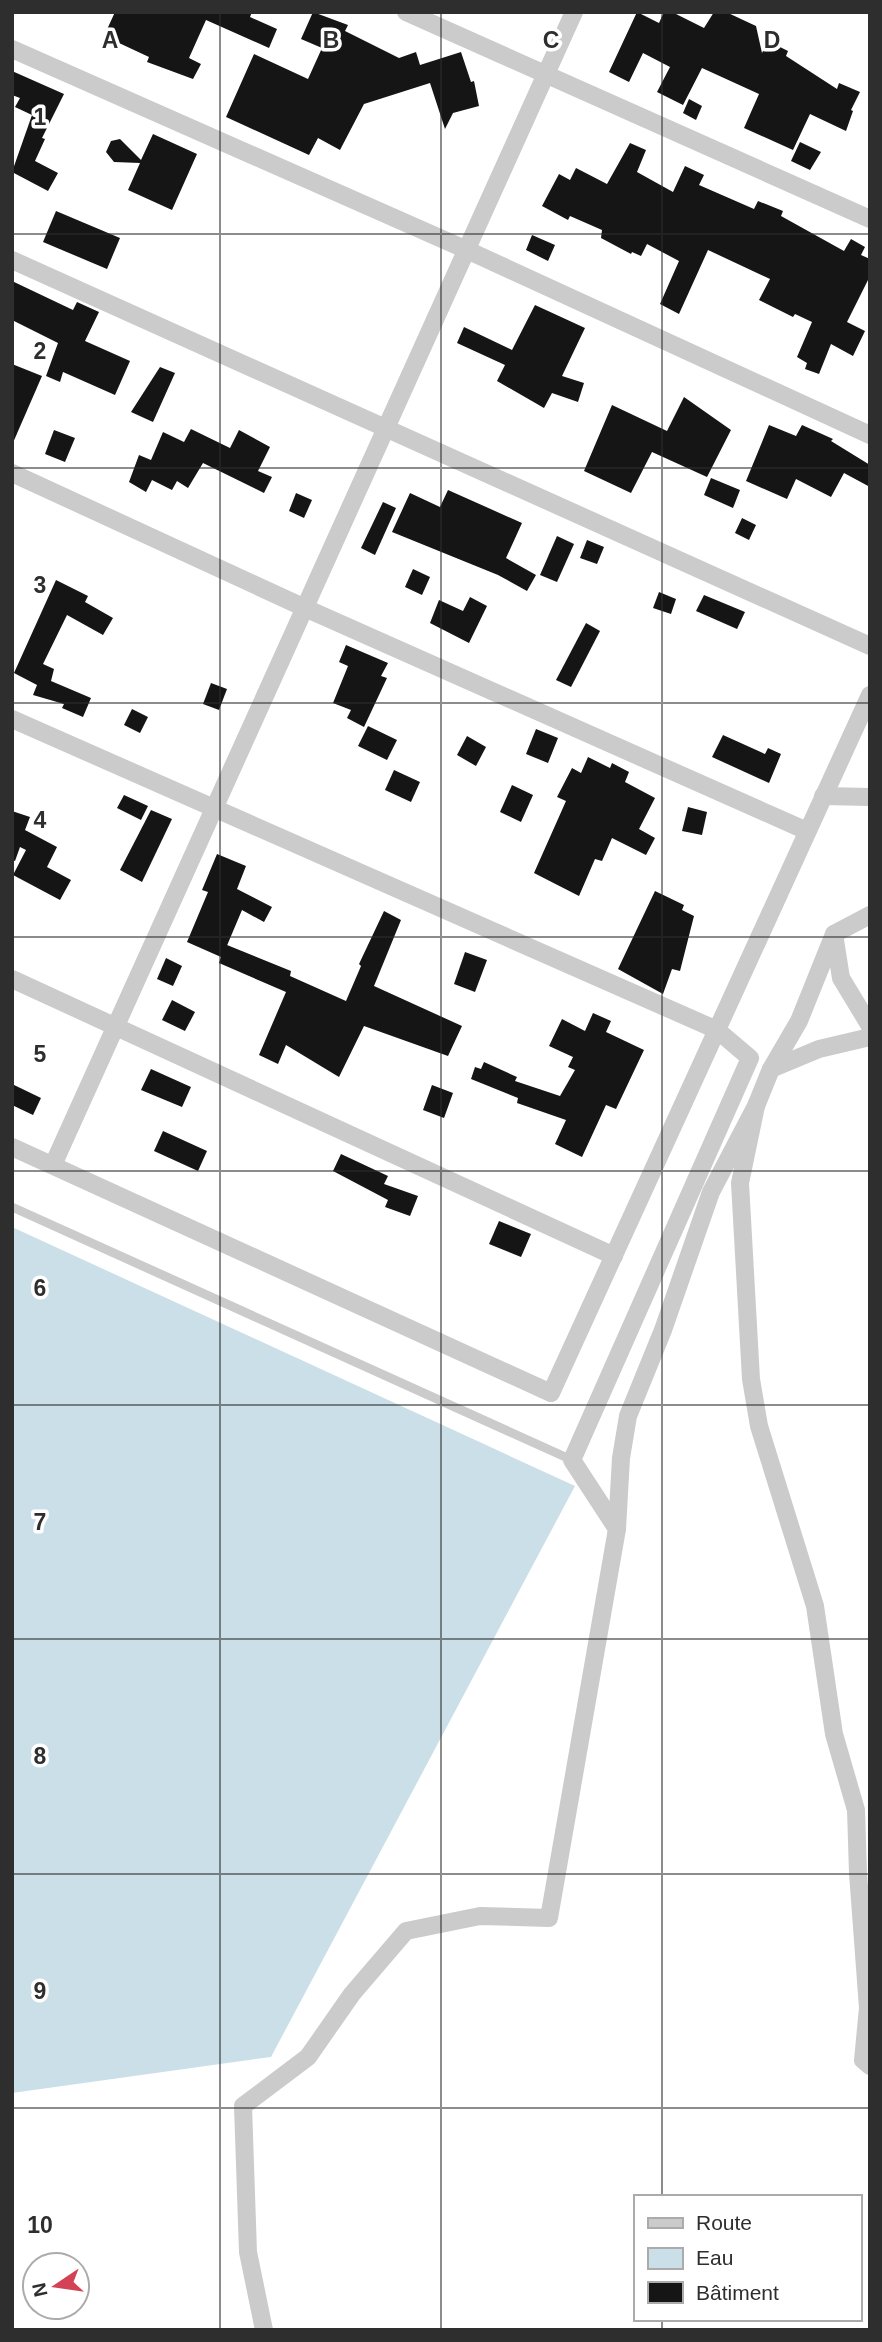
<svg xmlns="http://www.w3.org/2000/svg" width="882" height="2342" font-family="Helvetica,sans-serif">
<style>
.water{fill:#cbdfe8}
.building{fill:#151515}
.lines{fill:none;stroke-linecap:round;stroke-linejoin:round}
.lane{stroke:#cbcbcb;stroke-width:9}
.street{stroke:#cbcbcb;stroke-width:18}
.grid{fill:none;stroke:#2e2e2e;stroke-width:2;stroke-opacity:0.55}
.grid-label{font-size:23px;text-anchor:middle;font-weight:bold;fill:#2e2e2e;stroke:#fff;stroke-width:7;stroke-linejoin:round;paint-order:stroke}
</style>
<rect width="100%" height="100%" fill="#fff"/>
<path class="water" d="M12 1227 575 1486 271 2057 12 2093Z"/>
<g class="building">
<path d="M115 12H252L250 17 277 29 269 48 206 20 189 58 201 64 193 79 147 62 149 57 104 36Z"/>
<path d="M313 12 348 25 345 31 399 58 416 52 420 65 461 52 471 82 474 81 479 106 453 113 445 129 430 83 364 104 340 150 318 138 309 155 226 117 254 54 308 79 322 48 301 39Z"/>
<path d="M637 12 659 23 664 12H672L704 28 714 12H726L756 26 762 53 768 41 788 51 786 56 837 89 839 83 860 92 851 110 853 111 846 131 810 114 793 150 744 128 759 94 702 68 683 105 657 92 670 67 643 53 629 82 609 72Z"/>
<path d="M12 71 64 94 42 138 45 139 35 161 58 173 48 191 12 172 32 115 15 107 20 98 12 95Z"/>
<path d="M689 99 702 106 696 120 683 113Z"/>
<path d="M153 134 197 154 172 210 128 190 140 163 114 162 106 152 111 141 120 139 141 160Z"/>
<path d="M800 142 821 152 810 170 791 161Z"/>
<path d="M630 143 646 150 637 172 673 192 685 166 704 175 699 185 754 209 758 201 783 211 781 216 844 251 851 239 865 247 861 255 870 259V276L847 322 865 331 853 356 831 344 819 374 805 369 807 363 797 357 812 322 795 314 793 317 759 300 770 279 708 250 679 314 660 304 679 261 647 244 641 256 632 252 631 254 601 238 602 230 570 216 568 220 542 206 559 174 570 180 576 168 607 184Z"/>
<path d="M56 211 120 238 107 269 43 242Z"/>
<path d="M532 235 555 245 548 261 526 250Z"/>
<path d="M12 281 73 310 77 302 99 312 85 341 130 361 115 395 63 372 60 382 46 376 58 343 12 320Z"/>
<path d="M535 305 585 328 562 376 584 383 578 402 552 393 544 408 497 381 505 365 457 343 464 327 512 350Z"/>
<path d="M12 364 42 376 12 445Z"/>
<path d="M160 367 175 373 153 422 131 412Z"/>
<path d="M684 397 731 430 707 477 652 452 631 493 584 471 612 405 667 431Z"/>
<path d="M769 425 796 436 802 425 833 439 831 441 870 465V487L844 473 831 497 796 479 787 499 746 481Z"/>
<path d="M191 429 230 448 239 430 270 447 258 471 272 477 264 493 203 463 188 488 177 481 172 490 152 480 146 492 129 482 139 455 151 460 163 432 184 442Z"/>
<path d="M54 430 75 438 65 462 45 454Z"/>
<path d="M711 478 740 490 733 508 704 495Z"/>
<path d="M448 490 522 523 506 558 536 575 527 591 498 575 392 532 410 493 440 507Z"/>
<path d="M296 493 312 500 304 518 289 511Z"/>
<path d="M383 502 396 508 375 555 361 548Z"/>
<path d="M742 518 756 525 749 540 735 533Z"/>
<path d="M557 536 574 544 557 582 540 575Z"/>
<path d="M587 540 604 547 597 564 580 558Z"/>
<path d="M413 569 430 577 422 595 405 587Z"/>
<path d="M56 580 88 596 85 602 113 618 103 635 67 615 43 664 54 669 51 681 91 698 83 717 62 708 64 704 33 695 37 685 14 673Z"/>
<path d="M659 592 676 599 671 614 653 608Z"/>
<path d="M704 595 745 612 737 629 696 611Z"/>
<path d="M470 597 487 606 469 643 430 623 439 600 463 611Z"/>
<path d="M586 623 600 631 571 687 556 680Z"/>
<path d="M346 645 388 663 381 676 387 678 364 727 347 718 351 710 333 703 348 666 339 662Z"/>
<path d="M211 683 227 689 219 710 203 704Z"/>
<path d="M132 709 148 717 140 733 124 725Z"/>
<path d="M368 726 397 740 387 760 358 746Z"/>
<path d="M536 729 558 738 548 763 526 754Z"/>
<path d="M723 735 765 754 768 748 781 754 769 783 712 757Z"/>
<path d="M467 736 486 747 476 766 457 755Z"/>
<path d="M588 757 610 768 612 763 629 772 625 782 655 798 639 829 655 838 646 855 612 838 602 861 595 859 579 896 534 873 566 801 557 797 572 768 581 773Z"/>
<path d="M394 770 420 782 411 802 385 790Z"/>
<path d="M512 785 533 795 521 822 500 812Z"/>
<path d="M124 795 148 806 141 820 117 808Z"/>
<path d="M688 807 707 812 702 835 682 831Z"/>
<path d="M151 810 172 819 142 882 120 870Z"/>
<path d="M12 811 30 817 25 830 57 847 47 867 71 880 60 900 13 875 26 850 20 847 15 861 12 860Z"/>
<path d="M217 854 246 866 237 889 272 907 264 922 242 910 223 955 227 945 291 971 290 976 346 1001 361 966 359 964 384 911 401 920 374 986 462 1026 448 1056 364 1026 339 1077 286 1045 278 1064 259 1055 286 992 219 963 221 957 187 942 208 892 202 890Z"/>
<path d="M655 891 684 905 682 910 694 916 680 971 672 969 663 994 618 969Z"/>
<path d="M465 952 487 960 475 992 454 984Z"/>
<path d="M166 958 182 966 173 986 157 979Z"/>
<path d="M172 1000 195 1012 185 1031 162 1020Z"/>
<path d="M593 1013 611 1021 606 1032 644 1050 616 1109 606 1105 582 1157 555 1144 566 1120 517 1103 518 1098 471 1079 475 1067 481 1069 484 1062 517 1077 515 1081 560 1096 575 1070 568 1067 573 1057 549 1046 562 1019 585 1031Z"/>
<path d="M151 1069 191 1087 182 1107 141 1090Z"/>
<path d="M12 1084 41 1098 33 1115 12 1105Z"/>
<path d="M432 1085 453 1093 444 1118 423 1110Z"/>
<path d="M163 1131 207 1151 198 1171 154 1151Z"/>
<path d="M341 1154 388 1176 384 1184 418 1196 410 1216 385 1207 388 1200 333 1171Z"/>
<path d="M499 1221 531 1234 521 1257 489 1244Z"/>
</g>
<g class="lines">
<path class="lane" d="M12 1207 572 1460"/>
<g class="street">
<path d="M406 12 870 219"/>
<path d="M12 49 467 250 870 435"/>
<path d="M12 260 870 646"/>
<path d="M12 473 305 608 807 831"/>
<path d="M12 719 717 1030 750 1058 572 1460 617 1529 549 1918 480 1916 406 1931 352 1994 308 2057 243 2106 248 2252 264 2330"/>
<path d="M823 796 870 797"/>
<path d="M834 934 841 978 870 1026"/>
<path d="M12 979 614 1256"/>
<path d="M771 1069 819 1049 870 1037"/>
<path d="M756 1106 740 1183 751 1379 759 1426 815 1606 834 1734 856 1810 858 1873 868 2008 863 2060 870 2066"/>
<path d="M12 1147 551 1393 870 695"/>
<path d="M53 1165 574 12"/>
<path d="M617 1529 621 1458 628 1416 663 1330 711 1192 756 1106 771 1069 799 1021 834 934 870 915"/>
</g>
</g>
<path class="grid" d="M220 12V2330M441 12V2330M662 12V2197M12 234H870M12 468H870M12 703H870M12 937H870M12 1171H870M12 1405H870M12 1639H870M12 1874H870M12 2108H870M662 2319V2330"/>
<g class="grid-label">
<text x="110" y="48">A</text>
<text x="331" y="48">B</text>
<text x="551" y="48">C</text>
<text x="772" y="48">D</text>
<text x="40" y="125">1</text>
<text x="40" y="359">2</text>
<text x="40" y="593">3</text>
<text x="40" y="828">4</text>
<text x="40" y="1062">5</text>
<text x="40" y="1296">6</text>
<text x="40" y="1530">7</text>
<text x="40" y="1764">8</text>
<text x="40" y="1999">9</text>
<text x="40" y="2233">10</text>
</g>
<rect width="882" height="2342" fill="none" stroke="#2e2e2e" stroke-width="28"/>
<rect x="634" y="2195" width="228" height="126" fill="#ffffff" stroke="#ababab" stroke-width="2"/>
<rect x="648" y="2218" width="35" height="10" fill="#cbcbcb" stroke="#ababab" stroke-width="2"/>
<text x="696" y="2230" font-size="21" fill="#2e2e2e">Route</text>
<rect x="648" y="2248" width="35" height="21" fill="#cbdfe8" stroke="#ababab" stroke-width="2"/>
<text x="696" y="2265" font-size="21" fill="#2e2e2e">Eau</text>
<rect x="648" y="2282" width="35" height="21" fill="#151515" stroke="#ababab" stroke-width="2"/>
<text x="696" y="2300" font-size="21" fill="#2e2e2e">Bâtiment</text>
<g transform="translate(56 2286) rotate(257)"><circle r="33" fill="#ffffff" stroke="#ababab" stroke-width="2"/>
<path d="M0-5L12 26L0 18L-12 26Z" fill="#d44256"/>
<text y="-10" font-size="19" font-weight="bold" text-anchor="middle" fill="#2e2e2e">N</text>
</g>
</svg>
